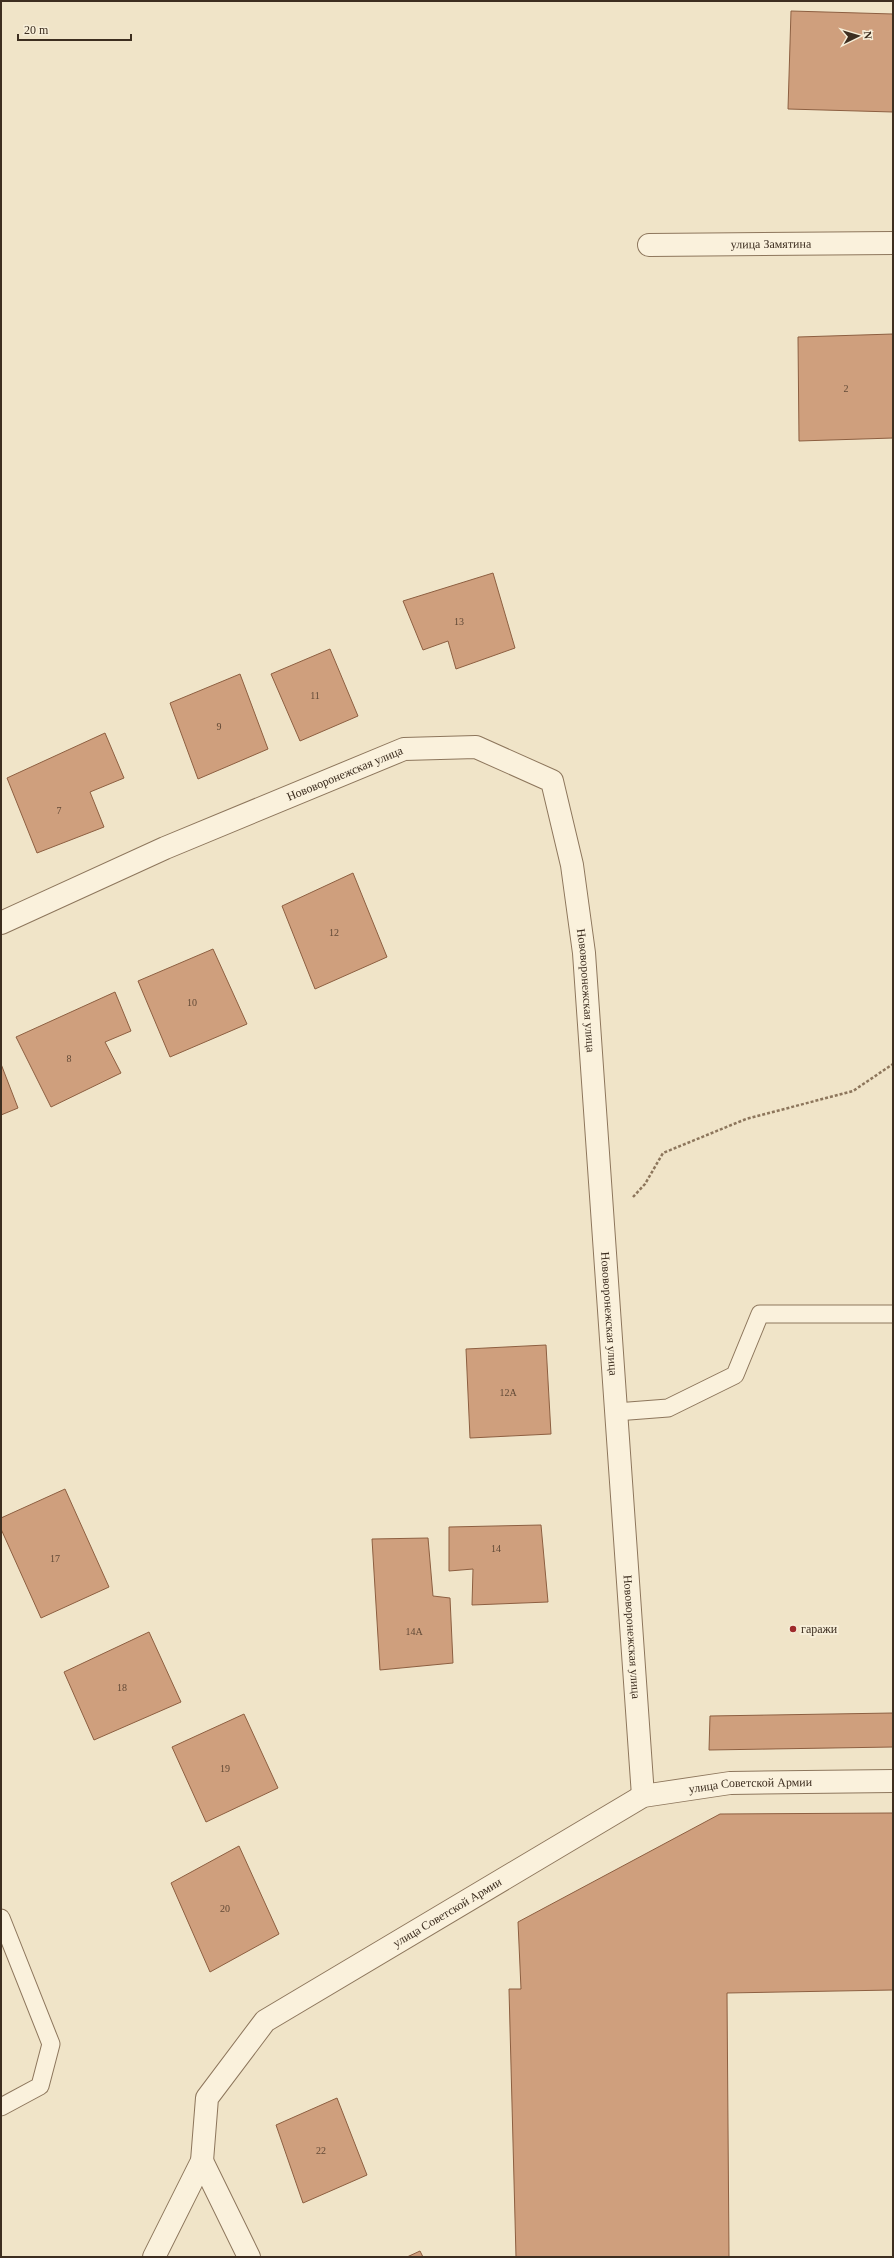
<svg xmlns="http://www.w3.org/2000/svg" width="894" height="2258" font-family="Georgia,serif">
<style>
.building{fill:#cf9f7d;stroke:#8d5f41}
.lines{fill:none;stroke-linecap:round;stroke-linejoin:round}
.service-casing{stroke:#8d765c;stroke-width:19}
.minor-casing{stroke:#8d765c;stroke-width:24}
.path{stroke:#8d765c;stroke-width:2.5;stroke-dasharray:3 2;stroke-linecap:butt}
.service{stroke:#faf1dc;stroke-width:17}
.minor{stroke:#faf1dc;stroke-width:22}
.poi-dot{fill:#9e2a2b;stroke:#f7eed8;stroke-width:1.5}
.labels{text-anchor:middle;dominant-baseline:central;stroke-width:4;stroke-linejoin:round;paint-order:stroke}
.number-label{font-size:10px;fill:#624a37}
.street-label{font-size:12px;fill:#3d2e20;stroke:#f7eed8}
.poi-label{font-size:12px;fill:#3d2e20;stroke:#f7eed8;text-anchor:start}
</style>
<rect width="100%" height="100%" fill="#f0e4c8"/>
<g class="building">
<path d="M791 11 893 14V112L788 109Z"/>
<path d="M893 334V438L799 441 798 337Z"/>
<path d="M493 573 515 648 456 669 448 641 423 650 403 601Z"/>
<path d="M330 649 358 716 300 741 271 674Z"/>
<path d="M240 674 268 749 198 779 170 703Z"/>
<path d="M105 733 124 778 90 792 104 827 37 853 7 778Z"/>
<path d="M353 873 387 957 315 989 282 906Z"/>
<path d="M213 949 247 1024 170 1057 138 981Z"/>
<path d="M115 992 131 1031 105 1042 121 1073 51 1107 16 1037Z"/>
<path d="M1 1064 18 1108 1 1115Z"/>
<path d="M546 1345 551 1434 470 1438 466 1349Z"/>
<path d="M65 1489 109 1587 41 1618 1 1529V1518Z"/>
<path d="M541 1525 548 1602 472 1605 473 1569 449 1571V1527Z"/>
<path d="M428 1538 433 1596 450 1598 453 1663 380 1670 372 1539Z"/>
<path d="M149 1632 181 1702 94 1740 64 1672Z"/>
<path d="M893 1713V1747L709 1750 710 1716Z"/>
<path d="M244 1714 278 1788 206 1822 172 1747Z"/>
<path d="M893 1813V1990L727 1993 729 2257H516L509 1989H521L518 1922 720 1814Z"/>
<path d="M239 1846 279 1934 210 1972 171 1883Z"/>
<path d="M337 2098 367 2175 303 2203 276 2125Z"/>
<path d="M420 2251 423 2257H407Z"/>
</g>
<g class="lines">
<defs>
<g id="service">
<path d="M616 1412 668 1408 735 1375 760 1314H893"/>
<path d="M1 1918 51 2044 40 2086 1 2107"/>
</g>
<g id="minor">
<path id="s1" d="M649 245 893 243"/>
<path id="s2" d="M1 923 165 848 404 749 476 747 552 781 572 865 584 953 643 1796"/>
<path d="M202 2161 249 2257"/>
<path id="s3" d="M154 2257 202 2161 207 2098 265 2021 643 1796 730 1783 893 1781"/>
</g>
</defs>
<use href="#service" class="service-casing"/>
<use href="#minor" class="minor-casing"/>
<path class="path" d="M633 1197 645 1184 663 1153 746 1119 853 1091 893 1064"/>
<use href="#service" class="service"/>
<use href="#minor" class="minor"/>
</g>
<circle class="poi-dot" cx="793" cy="1629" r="4"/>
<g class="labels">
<g class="number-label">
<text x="846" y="388">2</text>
<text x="459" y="621">13</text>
<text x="315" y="695">11</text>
<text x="219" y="726">9</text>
<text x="59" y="810">7</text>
<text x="334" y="932">12</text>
<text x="192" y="1002">10</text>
<text x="69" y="1058">8</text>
<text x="508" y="1392">12А</text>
<text x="496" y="1548">14</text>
<text x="55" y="1558">17</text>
<text x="414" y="1631">14А</text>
<text x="122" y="1687">18</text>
<text x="225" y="1768">19</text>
<text x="225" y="1908">20</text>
<text x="321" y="2150">22</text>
</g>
<g class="street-label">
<text stroke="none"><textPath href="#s1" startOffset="122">улица Замятина</textPath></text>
<text stroke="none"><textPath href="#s2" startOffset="375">Нововоронежская улица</textPath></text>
<text stroke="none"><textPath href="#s2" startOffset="807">Нововоронежская улица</textPath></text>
<text stroke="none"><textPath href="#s2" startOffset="1131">Нововоронежская улица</textPath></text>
<text stroke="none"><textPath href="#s2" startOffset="1455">Нововоронежская улица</textPath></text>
<text stroke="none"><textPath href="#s3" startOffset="815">улица Советской Армии</textPath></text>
<text stroke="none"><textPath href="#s3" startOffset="479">улица Советской Армии</textPath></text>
</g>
<g class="poi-label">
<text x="801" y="1629">гаражи</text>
</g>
</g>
<rect width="894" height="2258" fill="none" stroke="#3d2e20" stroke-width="4"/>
<g transform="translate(858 36) rotate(85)" stroke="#f7eed8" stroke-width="3" paint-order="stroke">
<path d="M0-3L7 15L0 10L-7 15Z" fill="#3d2e20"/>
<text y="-6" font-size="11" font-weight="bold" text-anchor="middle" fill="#3d2e20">N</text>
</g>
<path d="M18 34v6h113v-6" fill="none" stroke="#3d2e20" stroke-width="2"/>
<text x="24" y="34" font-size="12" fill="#3d2e20" stroke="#f7eed8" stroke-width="3" paint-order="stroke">20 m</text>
</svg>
